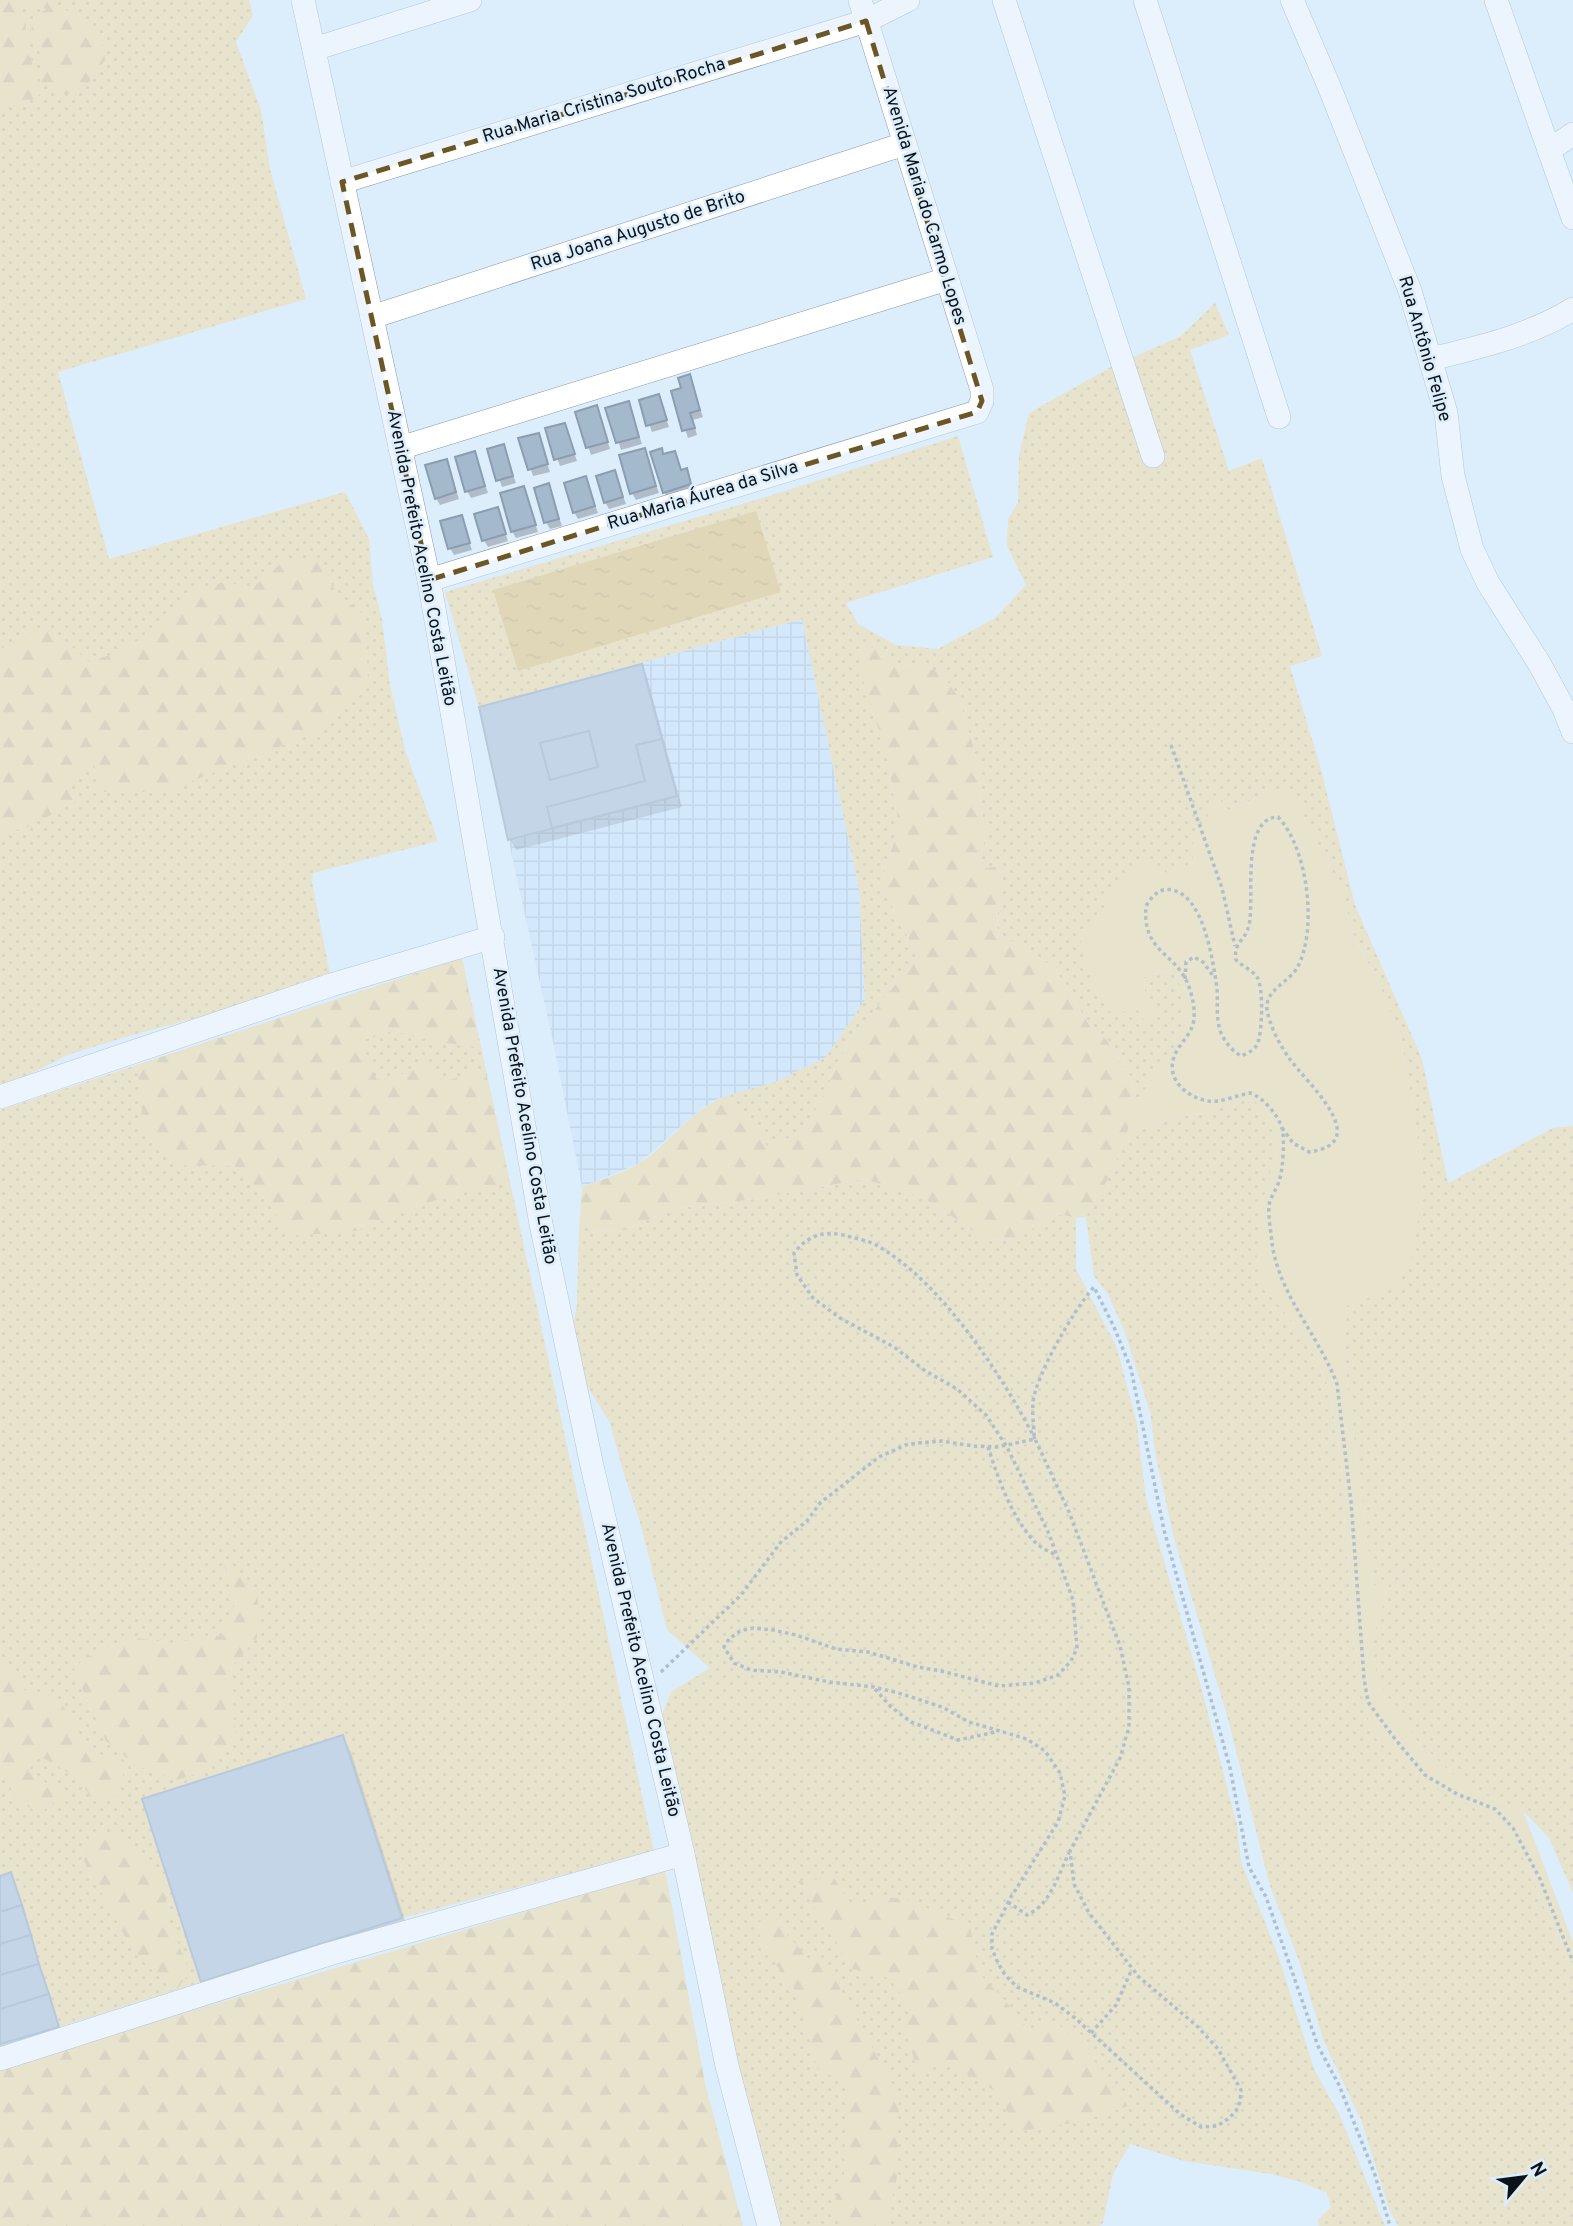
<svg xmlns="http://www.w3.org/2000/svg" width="1573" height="2226" font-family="Overpass,sans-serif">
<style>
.industrial{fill:url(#industrial-grid)}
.grass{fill:url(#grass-dots)}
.forest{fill:url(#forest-firs)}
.pitch{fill:#f7d796}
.water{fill:url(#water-ripples)}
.shadow{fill:#0003}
.building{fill:#a5b9cc;stroke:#8b9eb1;stroke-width:2}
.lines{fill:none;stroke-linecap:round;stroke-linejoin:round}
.minor-casing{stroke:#8598aa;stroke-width:24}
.path{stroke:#7b8893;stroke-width:3.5;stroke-dasharray:3.5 3.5;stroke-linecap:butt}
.minor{stroke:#fff;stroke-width:23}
.marked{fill:none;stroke:#6c5625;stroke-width:5;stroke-dasharray:14 9;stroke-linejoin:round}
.labels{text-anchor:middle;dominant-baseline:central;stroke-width:5;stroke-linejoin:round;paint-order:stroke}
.street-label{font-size:18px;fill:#0b1218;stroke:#dcedfc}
</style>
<defs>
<pattern id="industrial-grid" width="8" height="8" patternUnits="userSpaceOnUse" patternTransform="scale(1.75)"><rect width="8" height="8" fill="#c9e3fd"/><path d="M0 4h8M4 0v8" fill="none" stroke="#abc2d8"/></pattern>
<pattern id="grass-dots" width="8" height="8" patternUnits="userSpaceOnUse" patternTransform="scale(1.75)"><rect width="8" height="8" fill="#f7d796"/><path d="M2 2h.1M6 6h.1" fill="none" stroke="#d2b881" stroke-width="1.8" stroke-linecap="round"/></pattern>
<pattern id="forest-firs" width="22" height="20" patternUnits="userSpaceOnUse" patternTransform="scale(1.75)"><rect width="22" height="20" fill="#f7d796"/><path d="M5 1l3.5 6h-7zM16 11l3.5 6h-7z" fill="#d2b881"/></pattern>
<pattern id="water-ripples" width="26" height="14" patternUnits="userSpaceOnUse" patternTransform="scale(1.75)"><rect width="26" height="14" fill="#e5bc66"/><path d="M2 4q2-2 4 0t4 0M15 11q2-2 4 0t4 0" fill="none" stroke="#c3a158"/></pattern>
</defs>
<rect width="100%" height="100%" fill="#dcedfc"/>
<path class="industrial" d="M802 619 859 889 865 1001 826 1057 778 1081 717 1099 701 1109 638 1164 582 1187 552 1037 479 707Z"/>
<g class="grass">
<path d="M0 0H249L253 15 236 42 261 110 270 169 306 299 58 372 109 559 345 492 369 539 373 585 382 619 390 685 405 750 438 841 313 873 312 881 330 975 214 1013 136 1034 70 1054 28 1075 0 1084Z"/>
<path d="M1215 303 1229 335 1190 350 1229 471 1262 458 1322 656 1290 666 1320 766 1355 905 1422 1059 1448 1183 1553 1128 1573 1126V1893L1549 1838 1523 1811 1467 1787 1417 1741 1377 1681 1372 1639 1388 1586 1401 1570 1373 1587 1344 1357 1347 1305 1397 1287 1417 1130 1401 1038 1377 979 1354 937 1341 888 1306 822 1292 789 1263 795 1228 811 1218 797 1193 863 1168 874 1135 1006 1148 1024 1154 1010 1145 996 1144 977 1173 969C1180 984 1187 998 1186 1015 1185 1041 1148 1088 1133 1110L1132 1079 1106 1039 1091 1028 1054 967 997 932 1000 867 979 869 985 835 977 760 959 698 940 671 897 663 888 760 899 826 881 884 918 957 849 1041 805 1132 767 1146 730 1095 778 1081 826 1057 865 1000 859 889 802 619 479 707 445 592 769 496 958 436 993 557 846 603 858 624 896 645 938 649 995 618 1026 585 1007 546 1008 519 1018 502 1019 455 1029 413 1113 366 1181 336Z"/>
<path d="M462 958 654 1851 402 1918 343 1735 143 1799 201 1982 59 2027 12 1873 0 1876V1110Z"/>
<path d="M1255 1100 1276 1135V1151L1261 1209 1265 1289 1292 1321 1313 1354 1329 1388 1339 1446 1356 1674 1373 1735 1404 1764 1493 1817 1528 1865 1553 1931 1573 1977V2226H1398L1389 2208 1361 2120 1324 2042 1299 1961 1269 1883 1228 1719 1175 1542 1156 1457 1150 1412 1125 1333 1109 1296 1094 1276 1086 1217 1111 1174 1127 1134 1177 1117 1210 1113 1221 1107 1243 1101Z"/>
<path d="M864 1179 922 1197 986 1239 1017 1240 1054 1213 1076 1218V1269L1117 1348 1137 1424 1146 1499 1200 1683 1237 1825 1241 1862 1278 1955 1314 2069 1340 2116 1385 2226H1319L1318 2220 1331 2207 1327 2193 1301 2182 1271 2174 1184 2161 1130 2144 1113 2174 1103 2223 1099 2226H772L658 1725 671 1692 710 1668 667 1630 640 1522 624 1474 610 1423 580 1374 570 1344 577 1304 579 1231 625 1230 672 1209 755 1199Z"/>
</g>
<g class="forest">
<path d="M0 0H21L33 69 42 91C32 105 15 103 0 109Z"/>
<path d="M29 0 54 3 81 19 102 42 105 60 87 85 66 95 41 83C43 63 42 51 30 34L35 15 47 9 27 6Z"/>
<path d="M283 562H322L335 591 366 617 368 688 315 733 164 792H99L94 763 67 788 77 801 26 828 0 833V649L47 624 89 662 124 650 159 626 187 594 227 581 250 590Z"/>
<path d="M863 641 897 663 940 671 959 698 977 760 985 835 979 869 1000 866 997 932 1054 967 1091 1028 1106 1039 1132 1079 1133 1110 1127 1134 1111 1174 1086 1217 1076 1218 1054 1213 1017 1240 986 1239 922 1197 864 1179 755 1199 672 1209 625 1230 579 1231 582 1187C600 1180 622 1174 638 1164 671 1144 692 1106 730 1095L767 1146 805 1132 849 1041 918 957 881 884 899 826 888 760 860 670Z"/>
<path d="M462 958 480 1048 433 1041 393 1031 361 1041 377 1080 406 1073 433 1062 443 1082 485 1069 509 1182 439 1199 356 1231 288 1236 263 1193 235 1166 178 1165 140 1132 142 1105 137 1065Z"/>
<path d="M222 1559 258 1595 257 1638 228 1671 236 1736 209 1769 177 1780 137 1766 106 1741 74 1670 84 1658 132 1637 170 1643 223 1635 236 1601Z"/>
<path d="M0 1664H14L24 1690 57 1696 89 1749 125 1765 119 1796 94 1801 77 1778 38 1755 28 1772 65 1794 40 1813 16 1801 0 1762Z"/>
<path d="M96 1830 125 1835 170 1886 164 1908 190 1973 176 1990 134 1953 83 1859Z"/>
<path d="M665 1870 705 2083 743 2226H0V2068Z"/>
<path d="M834 1878 853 1907 881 1897 905 1899 970 1926 980 1975 1002 1997 1030 2031 1054 2021 1082 2044 1128 2106 1079 2122 1016 2132 1000 2094 946 2061 918 2073 905 2028 912 2010 889 1978 848 1968 830 1927 817 1912 798 1881Z"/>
<path d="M772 1917 808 1958 830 1970 899 2097 897 2177 886 2226H845L830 2210 844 2181 846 2082 817 2069 796 1992 775 1963 754 1924Z"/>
</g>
<path class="pitch" d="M1292 789 1306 822 1341 888 1354 938 1377 979 1401 1038 1417 1130 1422 1201 1411 1260 1397 1287 1347 1306 1344 1357 1373 1587 1403 1567 1388 1586 1373 1639 1377 1681 1417 1741 1467 1787 1523 1811 1573 1942V1977L1553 1931 1528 1865 1493 1817 1421 1780 1373 1736 1356 1674 1339 1446 1329 1388 1313 1354 1292 1321 1265 1289 1256 1264 1261 1209 1276 1151V1135L1255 1100 1243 1101 1221 1107 1210 1113 1177 1117 1127 1134C1129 1126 1130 1115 1134 1107 1162 1058 1207 1030 1172 969L1144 977 1145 996 1154 1010 1148 1025 1135 1006 1118 1015 1106 1009 1085 965 1079 932 1103 917 1105 900 1132 870 1148 858 1168 874 1193 863 1192 845 1218 797 1229 811 1263 795Z"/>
<path class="water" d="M756 511 781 592 518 671 493 590Z"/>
<g class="shadow">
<path d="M689 376 703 417 693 420 697 435 688 438 673 392 684 389Z"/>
<path d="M658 396 669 427 652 432 641 401Z"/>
<path d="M628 403 642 444 621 450 608 409Z"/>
<path d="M596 407 610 449 591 455 577 413Z"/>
<path d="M564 425 577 461 560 466 547 430Z"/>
<path d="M538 435 550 472 533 476 521 440Z"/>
<path d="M503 446 516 483 502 487 489 450Z"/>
<path d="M644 450 659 493 636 500 632 493Z"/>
<path d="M474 453 488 493 471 498 467 491Z"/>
<path d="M674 453 682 472 686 470 690 477 694 491 668 499 664 492V456Z"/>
<path d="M446 461 459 499 440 505 436 498Z"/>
<path d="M614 472 626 504 609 509 605 502Z"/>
<path d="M585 478 598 513 578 519 574 512Z"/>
<path d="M548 485 562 526 550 529 546 522Z"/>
<path d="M524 488 538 532 516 538 512 531Z"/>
<path d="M497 509 508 541 488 547 484 540Z"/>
<path d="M461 517 472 550 454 555 450 548Z"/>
<path d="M641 666 647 677 682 807 516 850 510 839Z"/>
<path d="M342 1737 351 1752 409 1933 211 1996 202 1981Z"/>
<path d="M11 1874 61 2034 0 2052V1877Z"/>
</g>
<g class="building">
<path d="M690 374 700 410 690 413 695 428 682 431 671 391 681 388 678 378Z"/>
<path d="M659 394 667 420 646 426 639 400Z"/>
<path d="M629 401 639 437 616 443 605 408Z"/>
<path d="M597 405 608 442 586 448 575 412Z"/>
<path d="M565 423 575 454 554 460 545 428Z"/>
<path d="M539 433 548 464 528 470 518 438Z"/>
<path d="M504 444 513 476 496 481 487 449Z"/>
<path d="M645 448 656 486 630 494 619 455Z"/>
<path d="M662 448 663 454 675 451 681 470 687 468 691 484 663 493 650 452Z"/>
<path d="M475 451 485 486 465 492 455 457Z"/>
<path d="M447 459 456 492 435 499 425 465Z"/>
<path d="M615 470 623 497 604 503 596 476Z"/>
<path d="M586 476 595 506 573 513 564 483Z"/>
<path d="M549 483 559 519 544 523 534 488Z"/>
<path d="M524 486 536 525 511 532 500 493Z"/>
<path d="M498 507 506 534 482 541 474 514Z"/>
<path d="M462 515 470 543 448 549 440 521Z"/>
<path d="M642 664 651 699 626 706 616 671Z"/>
<path d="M642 664 677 796 508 840 479 707Z"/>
<path d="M589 731 598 767 550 780 540 743Z"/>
<path d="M662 739 677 796 552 828 547 807 645 781 636 745Z"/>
<path d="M343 1735 402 1918 201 1982 142 1799Z"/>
<path d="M11 1872 22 1905 0 1912V1876Z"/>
<path d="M22 1905 31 1935 0 1944V1912Z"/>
<path d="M31 1935 39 1964 0 1975V1944Z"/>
<path d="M39 1964 49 1994 0 2009V1975Z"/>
<path d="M49 1994 59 2027 0 2044V2009Z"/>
</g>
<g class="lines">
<defs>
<g id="minor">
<path d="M303 0 429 580 541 1224 592 1466 683 1854 727 2066 769 2226"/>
<path d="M1004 0 1153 456"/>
<path d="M1145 0 1279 417"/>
<path d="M1292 0 1329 86 1410 291 1446 413 1453 476 1472 549 1488 583 1539 663 1564 709 1573 732"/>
<path d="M1496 0 1573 218"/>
<path d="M314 49 470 0"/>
<path d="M1549 150 1573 134"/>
<path d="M342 182 866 21 908 0"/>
<path d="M372 317 904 144"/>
<path d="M1431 359C1480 347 1529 336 1573 309"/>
<path d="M400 448 947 279"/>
<path d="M429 580 977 412 982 401V390L860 0"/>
<path d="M0 1097 331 985 493 937"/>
<path d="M0 2059 329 1954 683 1854"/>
</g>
</defs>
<use href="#minor" class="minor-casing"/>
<g class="path">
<path d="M1171 745 1222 888 1235 946"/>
<path d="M1185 979 1186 962 1194 957 1203 962 1214 977"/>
<path d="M1282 1128 1293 1143 1309 1152C1376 1143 1305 1081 1289 1058 1280 1045 1269 1025 1267 1009 1265 990 1289 982 1297 968 1318 931 1308 848 1278 817 1240 818 1255 900 1249 925 1246 941 1233 941 1236 960 1242 966 1252 970 1257 977 1264 989 1262 1030 1258 1043 1255 1050 1248 1053 1241 1056 1231 1050 1221 1038 1219 1026 1216 1014 1218 1001 1217 988 1213 961 1204 896 1172 890 1160 887 1152 896 1146 906 1142 954 1176 951 1189 987 1193 998 1196 1013 1193 1024 1190 1036 1178 1045 1174 1057 1166 1079 1186 1097 1208 1101 1221 1103 1237 1095 1250 1093 1263 1097 1278 1115 1282 1128 1285 1138 1283 1171 1279 1181 1277 1189 1270 1197 1269 1206 1268 1217 1271 1232 1272 1243 1279 1295 1319 1336 1337 1384L1351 1502 1364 1678 1368 1702 1395 1739 1425 1775 1457 1794 1495 1809 1513 1828 1540 1879 1573 1962"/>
<path d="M1034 1436C1034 1426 1032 1414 1033 1403 1035 1376 1075 1308 1094 1287L1114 1327 1131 1369 1164 1530 1230 1768 1249 1867 1266 1897 1318 2046 1339 2085 1375 2175 1390 2226"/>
<path d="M988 1447C998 1478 1012 1519 1036 1543 1041 1548 1049 1551 1055 1555"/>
<path d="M661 1672 741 1595 781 1542 807 1521 820 1503 879 1457 908 1444 941 1441 973 1446 997 1447 1035 1439 1069 1512 1120 1646 1129 1687V1727L1120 1758 1070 1851 1074 1884 1089 1913 1139 1977 1198 2027 1218 2049 1241 2090 1240 2102 1236 2111 1228 2119 1217 2126 1201 2127 1180 2114 1075 2018 1055 2003 1017 1987 1005 1975 998 1963 992 1949V1934L1011 1897 1058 1822 1065 1796 1060 1773 1045 1751 1027 1739 969 1722 942 1707 902 1694 874 1687 829 1682 781 1672 751 1670 734 1663 724 1647 729 1639 740 1631 753 1628 773 1630 796 1635 836 1649 868 1652 918 1667 941 1671 999 1686 1035 1683 1058 1675 1071 1661 1077 1648 1073 1600 1049 1534 1007 1447 986 1415 957 1389 924 1370 894 1347 840 1318 813 1298 797 1275 794 1253C810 1233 827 1230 851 1237 859 1239 869 1241 876 1245 940 1280 1002 1375 1035 1439"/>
<path d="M875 1689 891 1707 911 1722 958 1740 996 1732"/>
<path d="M1008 1902 1027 1915C1051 1904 1058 1875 1069 1853"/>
<path d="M1091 2033 1116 2005 1132 1969"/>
</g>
<use href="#minor" class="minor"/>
</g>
<path d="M0 0H1573V2226H0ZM866 21 982 401 977 412 429 580 342 182Z" fill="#dcedfc" fill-opacity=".55" fill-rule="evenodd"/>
<path class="marked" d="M866 21 982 401 977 412 429 580 342 182Z"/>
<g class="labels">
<g class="street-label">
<text transform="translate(604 101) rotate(-17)">Rua Maria Cristina Souto Rocha</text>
<text transform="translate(924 206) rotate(73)">Avenida Maria do Carmo Lopes</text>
<text transform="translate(638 231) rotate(-18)">Rua Joana Augusto de Brito</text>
<text transform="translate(1424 349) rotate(74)">Rua Antônio Felipe</text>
<text transform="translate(703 496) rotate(-17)">Rua Maria Áurea da Silva</text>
<text transform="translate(421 558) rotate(79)">Avenida Prefeito Acelino Costa Leitão</text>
<text transform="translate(524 1116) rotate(80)">Avenida Prefeito Acelino Costa Leitão</text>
<text transform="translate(640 1670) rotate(77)">Avenida Prefeito Acelino Costa Leitão</text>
</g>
</g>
<g transform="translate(1524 2177) rotate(61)" stroke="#dcedfc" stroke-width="5" paint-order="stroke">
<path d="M0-5L12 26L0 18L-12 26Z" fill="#0b1218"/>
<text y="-10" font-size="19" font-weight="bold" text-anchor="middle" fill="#0b1218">N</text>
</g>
</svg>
